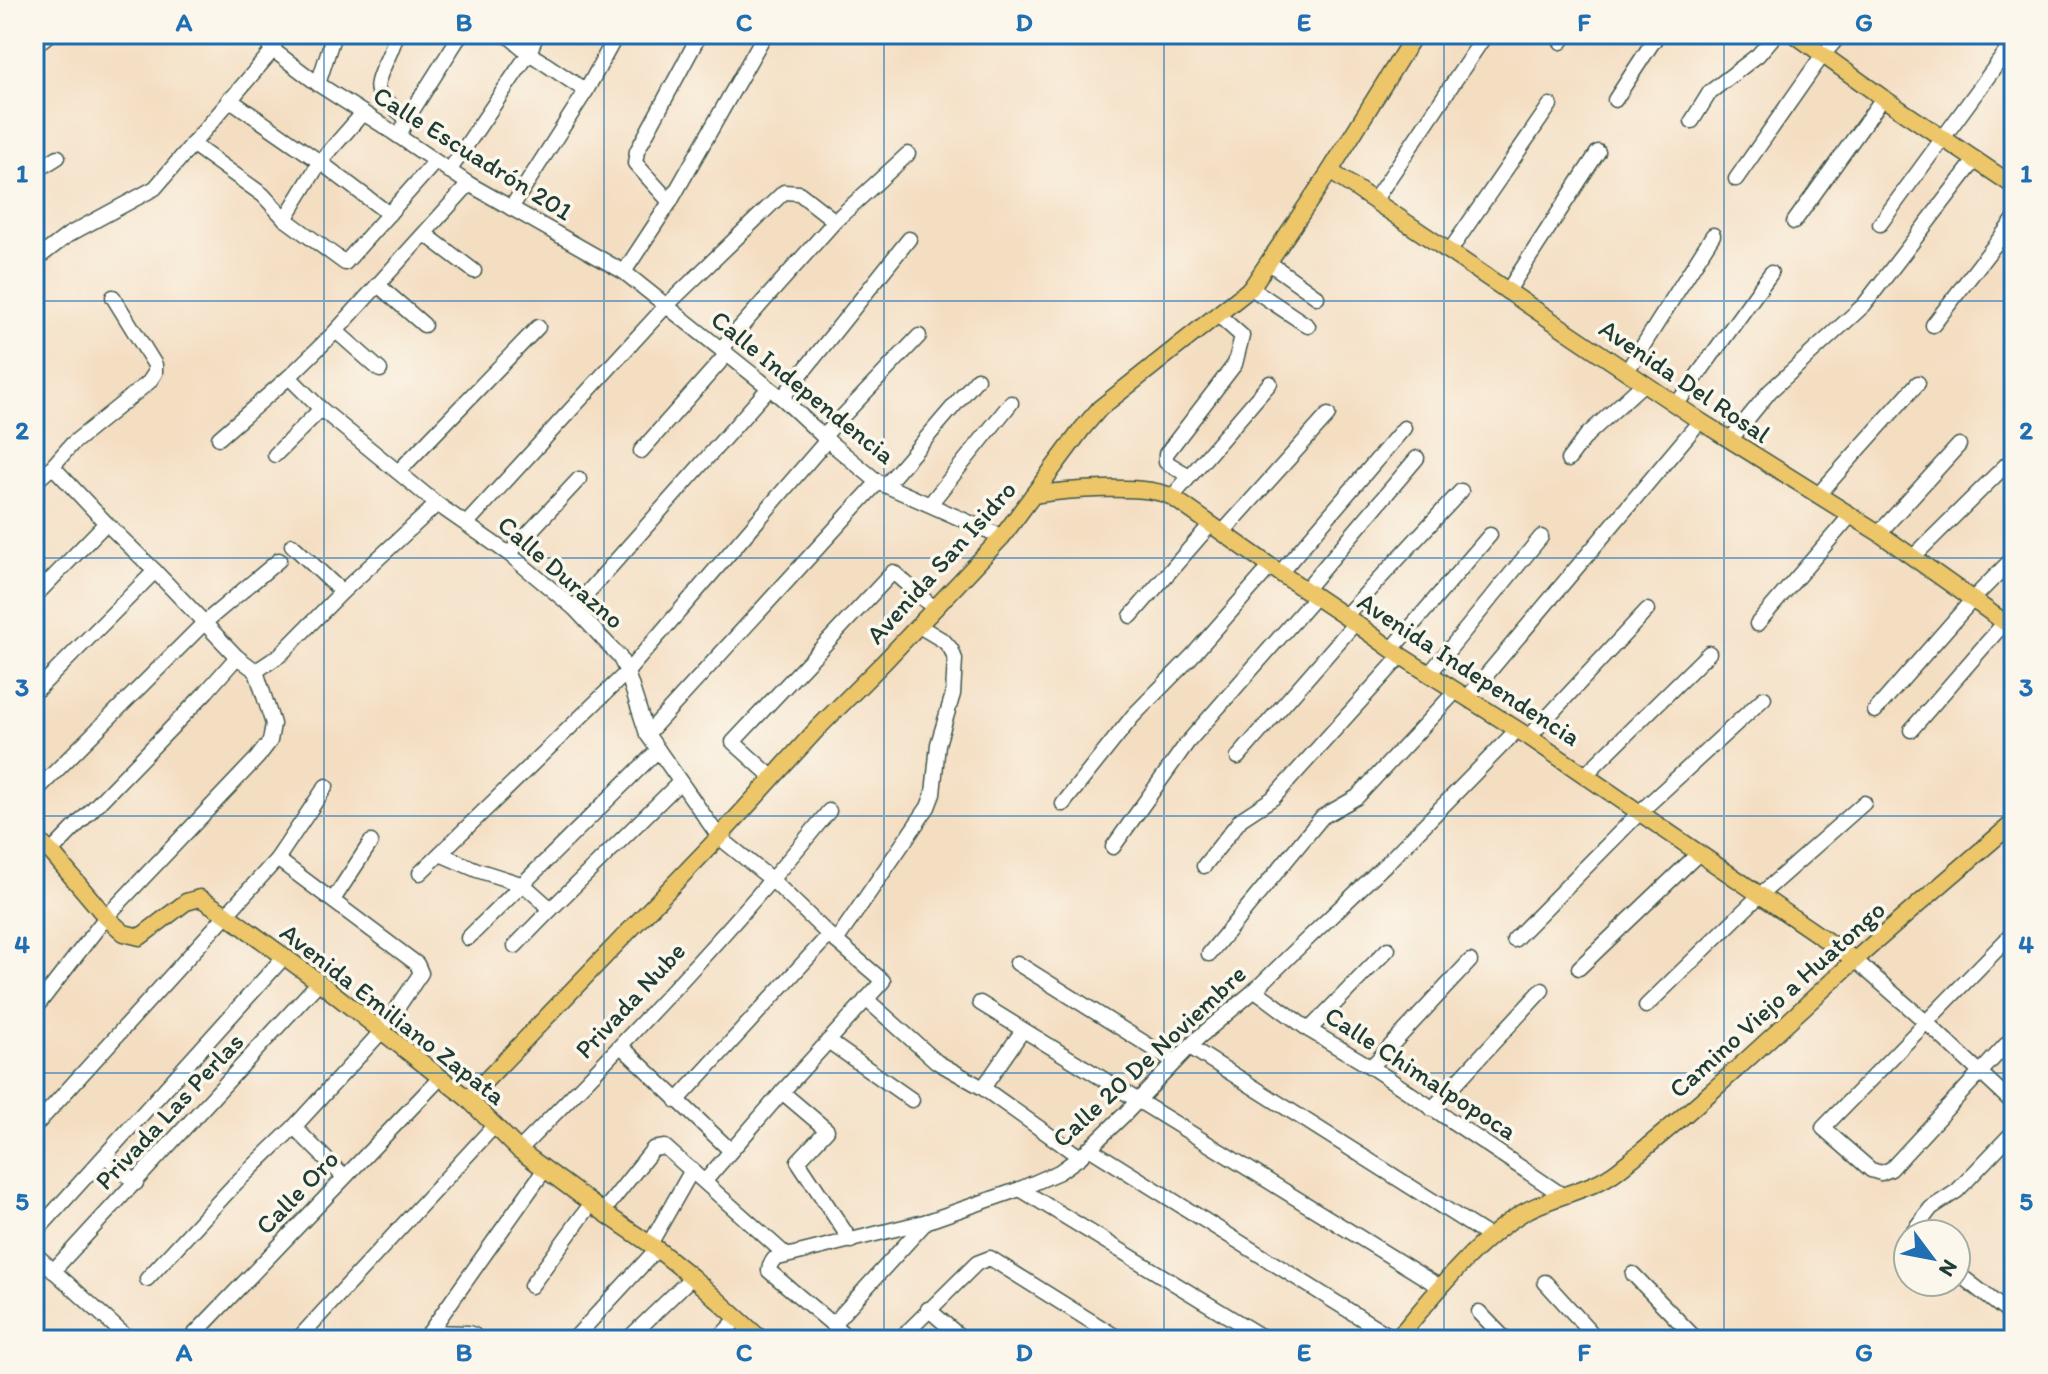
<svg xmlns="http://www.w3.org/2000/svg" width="2048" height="1374" font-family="Itim,sans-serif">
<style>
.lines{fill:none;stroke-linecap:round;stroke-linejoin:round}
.minor-casing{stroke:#3f5549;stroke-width:17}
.major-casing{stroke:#3f5549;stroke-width:19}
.minor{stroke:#fff;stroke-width:14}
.major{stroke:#ecc669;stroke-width:16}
.grid{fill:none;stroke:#1f6fb2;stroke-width:2;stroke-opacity:0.55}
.labels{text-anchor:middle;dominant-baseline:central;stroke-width:7;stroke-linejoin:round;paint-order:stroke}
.street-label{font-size:26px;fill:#1f3d34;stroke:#fbf7ec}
.neatline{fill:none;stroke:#1f6fb2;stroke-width:3}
.grid-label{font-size:26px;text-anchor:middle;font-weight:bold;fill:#1f6fb2}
</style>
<rect width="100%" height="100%" fill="#fbf7ec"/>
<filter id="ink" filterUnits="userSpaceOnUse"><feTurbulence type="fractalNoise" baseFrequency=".0125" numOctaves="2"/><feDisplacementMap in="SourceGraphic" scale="16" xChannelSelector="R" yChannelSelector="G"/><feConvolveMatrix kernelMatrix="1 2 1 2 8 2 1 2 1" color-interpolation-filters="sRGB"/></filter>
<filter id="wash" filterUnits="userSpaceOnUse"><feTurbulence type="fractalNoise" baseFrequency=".006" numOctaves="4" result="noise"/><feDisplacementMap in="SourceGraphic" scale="32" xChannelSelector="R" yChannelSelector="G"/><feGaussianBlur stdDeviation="1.8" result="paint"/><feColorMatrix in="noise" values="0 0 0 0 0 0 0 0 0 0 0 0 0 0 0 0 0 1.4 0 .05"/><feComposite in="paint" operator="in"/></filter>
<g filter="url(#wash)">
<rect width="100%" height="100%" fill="#f4dec2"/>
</g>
<g filter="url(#ink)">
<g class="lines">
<defs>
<g id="minor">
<path d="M259 34 273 50 318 84 379 123 469 184 624 272 782 398 827 440 878 482 1002 537"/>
<path d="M396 34C395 49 373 80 378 91 382 99 400 112 407 119"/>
<path d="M506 34 529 53 586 91"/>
<path d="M1561 42 1567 34"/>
<path d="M34 46 50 34"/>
<path d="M318 84 334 34"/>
<path d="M229 99 320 162 389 214"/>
<path d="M1615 100 1658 34"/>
<path d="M1692 121 1710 92 1758 55 1776 34"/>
<path d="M399 136 407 119 461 34"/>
<path d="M192 144 263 195 285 219 345 263 435 162"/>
<path d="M449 171 529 53 537 34"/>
<path d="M34 172 58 157"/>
<path d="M1736 179 1822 56 1841 34"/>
<path d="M1374 201 1486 34"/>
<path d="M670 202 635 163 637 151 700 34"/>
<path d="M511 208 586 91 617 34"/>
<path d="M285 219 320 162 363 113"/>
<path d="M1794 222 1883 98"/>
<path d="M1880 224 2014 41"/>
<path d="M425 234 474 271"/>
<path d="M1449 252 1550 105"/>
<path d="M34 261 68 235 155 188 273 50 278 34"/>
<path d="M1268 262 1317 297"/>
<path d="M624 272 670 202 765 34"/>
<path d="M378 285 424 325"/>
<path d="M1251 288 1308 326"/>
<path d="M1507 292 1598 152"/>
<path d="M1933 325 2014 220"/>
<path d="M336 331 380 370"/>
<path d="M721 349 835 221 908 154"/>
<path d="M1627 371 1713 235"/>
<path d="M289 377 321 409 437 504 509 554 574 608 619 656 627 672 647 734 719 837 772 880 829 935 883 981 782 1092 705 1181"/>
<path d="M782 398 909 239"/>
<path d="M1676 405 1771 273"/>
<path d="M823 437 919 336"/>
<path d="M219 438 289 377 336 331 469 184"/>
<path d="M1730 440 1770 391 1864 305 1976 159"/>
<path d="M641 451 727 354"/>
<path d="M275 455 321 409"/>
<path d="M1568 460 1587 435 1644 383"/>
<path d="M51 468 72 444 149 382 155 373V365L113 297"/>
<path d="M398 472 538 327"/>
<path d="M1189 476 1166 462V454L1235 364 1242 336 1217 314"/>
<path d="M34 483 51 468 58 472 106 523 155 571 237 657 256 671 280 655 342 592 437 504"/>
<path d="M886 485 977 379"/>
<path d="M1818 495 1918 383"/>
<path d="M1172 497 1270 383"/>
<path d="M930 504 1011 403"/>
<path d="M467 523 665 307 784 192 799 193 835 221"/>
<path d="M1222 533 1328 415"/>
<path d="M1879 533 1959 445"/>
<path d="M292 545 342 592"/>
<path d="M509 554 579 479"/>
<path d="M1913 557 2007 464"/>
<path d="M1280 573 1404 428"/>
<path d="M1305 590 1417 458"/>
<path d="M34 597 106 523"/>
<path d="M574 608 769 388"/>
<path d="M1131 616 1211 524"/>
<path d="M1345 616 1461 491"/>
<path d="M1757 624 1851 515"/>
<path d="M1392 649 1490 535"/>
<path d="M1430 673 1541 537"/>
<path d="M34 693 155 571"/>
<path d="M1467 698 1700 421"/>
<path d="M1875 711 1973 599 2014 557"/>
<path d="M1911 730 2005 622"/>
<path d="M647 734 878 482"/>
<path d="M1529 737 1647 610"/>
<path d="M1238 757 1355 623"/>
<path d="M1585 775 1709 653"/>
<path d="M772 777 733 742 893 572 935 609"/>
<path d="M34 793 204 623 279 560"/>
<path d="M1063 804 1133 716 1191 657 1270 567"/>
<path d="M1113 847 1187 743 1316 596"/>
<path d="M51 852 207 691 237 657"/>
<path d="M440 854 477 870 524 885 551 909 680 782"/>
<path d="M1204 866 1241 819 1273 798 1401 656"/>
<path d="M420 873 627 672 827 440"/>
<path d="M333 900 371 842"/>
<path d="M2014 932 1823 1128 1871 1170 1881 1173 1891 1169 2014 1036"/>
<path d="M468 938 658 750"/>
<path d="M1514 940 1640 812 1764 698"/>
<path d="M836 941 928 807 933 794 938 744 953 694 955 659 951 649 944 641 919 626"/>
<path d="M515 946 551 909"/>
<path d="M1209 954 1322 817 1357 797 1456 691"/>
<path d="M1855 960 1927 1023 2014 1104"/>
<path d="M1017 963 1175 1062"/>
<path d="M1579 968 1699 853"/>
<path d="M1255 990 1309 1030 1371 1067 1562 1195"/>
<path d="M866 999 937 1062 983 1088 1080 1157"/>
<path d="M980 1003 1440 1287"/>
<path d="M1646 1006 1760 895 1864 803"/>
<path d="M34 1010 106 917 257 758 270 741 273 724 256 671"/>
<path d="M1309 1030 1388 949"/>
<path d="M828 1041 912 1100"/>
<path d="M622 1047 730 1150"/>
<path d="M1190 1047 1490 1237"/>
<path d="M1371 1067 1470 961"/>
<path d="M983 1088 1023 1030"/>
<path d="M782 1092 827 1130 798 1161 851 1241"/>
<path d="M677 1101 829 935"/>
<path d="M1432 1109 1542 990"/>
<path d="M34 1127 277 859 326 786"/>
<path d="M294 1127 344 1177"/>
<path d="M1089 1148 1396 1340"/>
<path d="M519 1150C627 1041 732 930 829 811"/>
<path d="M106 1156 136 1183"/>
<path d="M1020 1189 1267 1340"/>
<path d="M603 1212 653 1149 665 1147 786 1255"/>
<path d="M34 1234 284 957"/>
<path d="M1911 1234 1931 1208 1957 1191 2014 1131"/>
<path d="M650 1244 692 1170"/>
<path d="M34 1253 130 1340"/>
<path d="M53 1271 319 982"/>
<path d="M1956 1272 2014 1317"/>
<path d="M1633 1274 1697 1340"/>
<path d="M147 1279 235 1184 294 1127 381 1032 421 973 417 964 277 859"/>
<path d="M1545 1282 1598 1340"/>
<path d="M531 1286 591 1204"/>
<path d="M928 1309 964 1340"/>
<path d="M1479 1312 1506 1340"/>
<path d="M833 1324 927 1221"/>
<path d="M430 1332 468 1333 474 1335 476 1340"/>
<path d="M189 1340 440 1078"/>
<path d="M297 1340 495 1125"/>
<path d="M424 1340 545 1169"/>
<path d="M573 1340 657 1249"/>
<path d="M627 1340 692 1277"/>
<path d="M717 1340 738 1318"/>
<path d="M851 1340 769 1271 770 1265 774 1259 928 1221 1020 1189 1059 1172 1080 1157 1126 1113 1198 1038 1255 990 1299 947 1389 861 1517 730"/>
<path d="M899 1340 977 1263 990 1258 1121 1340"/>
</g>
<g id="major">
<path d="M1794 34 1883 98 2014 186"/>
<path d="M1330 171 1700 421 1879 533 2014 629"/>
<path d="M1033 495C1064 490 1146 483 1172 497L1280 573 1355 623 1401 656 1529 737 1855 960"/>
<path d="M34 837 51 852 106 917 124 933 140 937 186 902 200 898 227 915 319 982 468 1099 519 1150 603 1212 657 1249 692 1277 762 1340"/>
<path d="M468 1099 719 837 818 728 884 662 1002 537 1082 429 1100 408 1251 288 1330 171 1415 34"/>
<path d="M1396 1340C1432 1297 1476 1240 1524 1212 1554 1195 1591 1191 1618 1170 1701 1105 1776 1032 1854 961 1906 914 1961 868 2014 822"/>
</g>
</defs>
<use href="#minor" class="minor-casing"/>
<use href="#major" class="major-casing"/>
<use href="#minor" class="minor"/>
<use href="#major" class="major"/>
</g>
</g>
<path class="grid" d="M324 34V1340M604 34V1340M884 34V1340M1164 34V1340M1444 34V1340M1724 34V1340M34 301H2014M34 558H2014M34 816H2014M34 1073H2014"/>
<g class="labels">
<g class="street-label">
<text transform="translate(473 153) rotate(32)">Calle Escuadrón 201</text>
<text transform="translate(1685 381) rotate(34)">Avenida Del Rosal</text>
<text transform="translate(803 387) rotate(39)">Calle Independencia</text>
<text transform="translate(941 562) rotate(-48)">Avenida San Isidro</text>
<text transform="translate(561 572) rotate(41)">Calle Durazno</text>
<text transform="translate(1469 669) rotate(33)">Avenida Independencia</text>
<text transform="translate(1777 999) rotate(-42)">Camino Viejo a Huatongo</text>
<text transform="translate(630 1000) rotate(-47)">Privada Nube</text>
<text transform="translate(393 1014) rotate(38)">Avenida Emiliano Zapata</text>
<text transform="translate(1149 1056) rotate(-43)">Calle 20 De Noviembre</text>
<text transform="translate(1421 1073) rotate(33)">Calle Chimalpopoca</text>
<text transform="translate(169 1111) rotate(-47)">Privada Las Perlas</text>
<text transform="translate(297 1192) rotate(-46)">Calle Oro</text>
</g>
</g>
<rect width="2048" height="1374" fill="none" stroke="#fbf7ec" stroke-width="88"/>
<g transform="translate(1932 1258) rotate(122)"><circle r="38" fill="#fbf7ec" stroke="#a3ada2" stroke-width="2"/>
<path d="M0-6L14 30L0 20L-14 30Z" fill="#1f6fb2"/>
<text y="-12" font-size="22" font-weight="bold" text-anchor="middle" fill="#1f3d34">N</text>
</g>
<rect x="44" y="44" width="1960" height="1286" class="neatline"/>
<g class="grid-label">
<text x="184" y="31">A</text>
<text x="464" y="31">B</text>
<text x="744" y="31">C</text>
<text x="1024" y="31">D</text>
<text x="1304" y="31">E</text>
<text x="1584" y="31">F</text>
<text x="1864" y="31">G</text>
<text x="22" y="182">1</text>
<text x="2026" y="182">1</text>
<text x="22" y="439">2</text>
<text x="2026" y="439">2</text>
<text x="22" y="696">3</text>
<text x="2026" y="696">3</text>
<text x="22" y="953">4</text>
<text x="2026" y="953">4</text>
<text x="22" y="1210">5</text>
<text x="2026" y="1210">5</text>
<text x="184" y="1361">A</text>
<text x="464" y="1361">B</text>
<text x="744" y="1361">C</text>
<text x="1024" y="1361">D</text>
<text x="1304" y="1361">E</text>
<text x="1584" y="1361">F</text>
<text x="1864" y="1361">G</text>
</g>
</svg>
